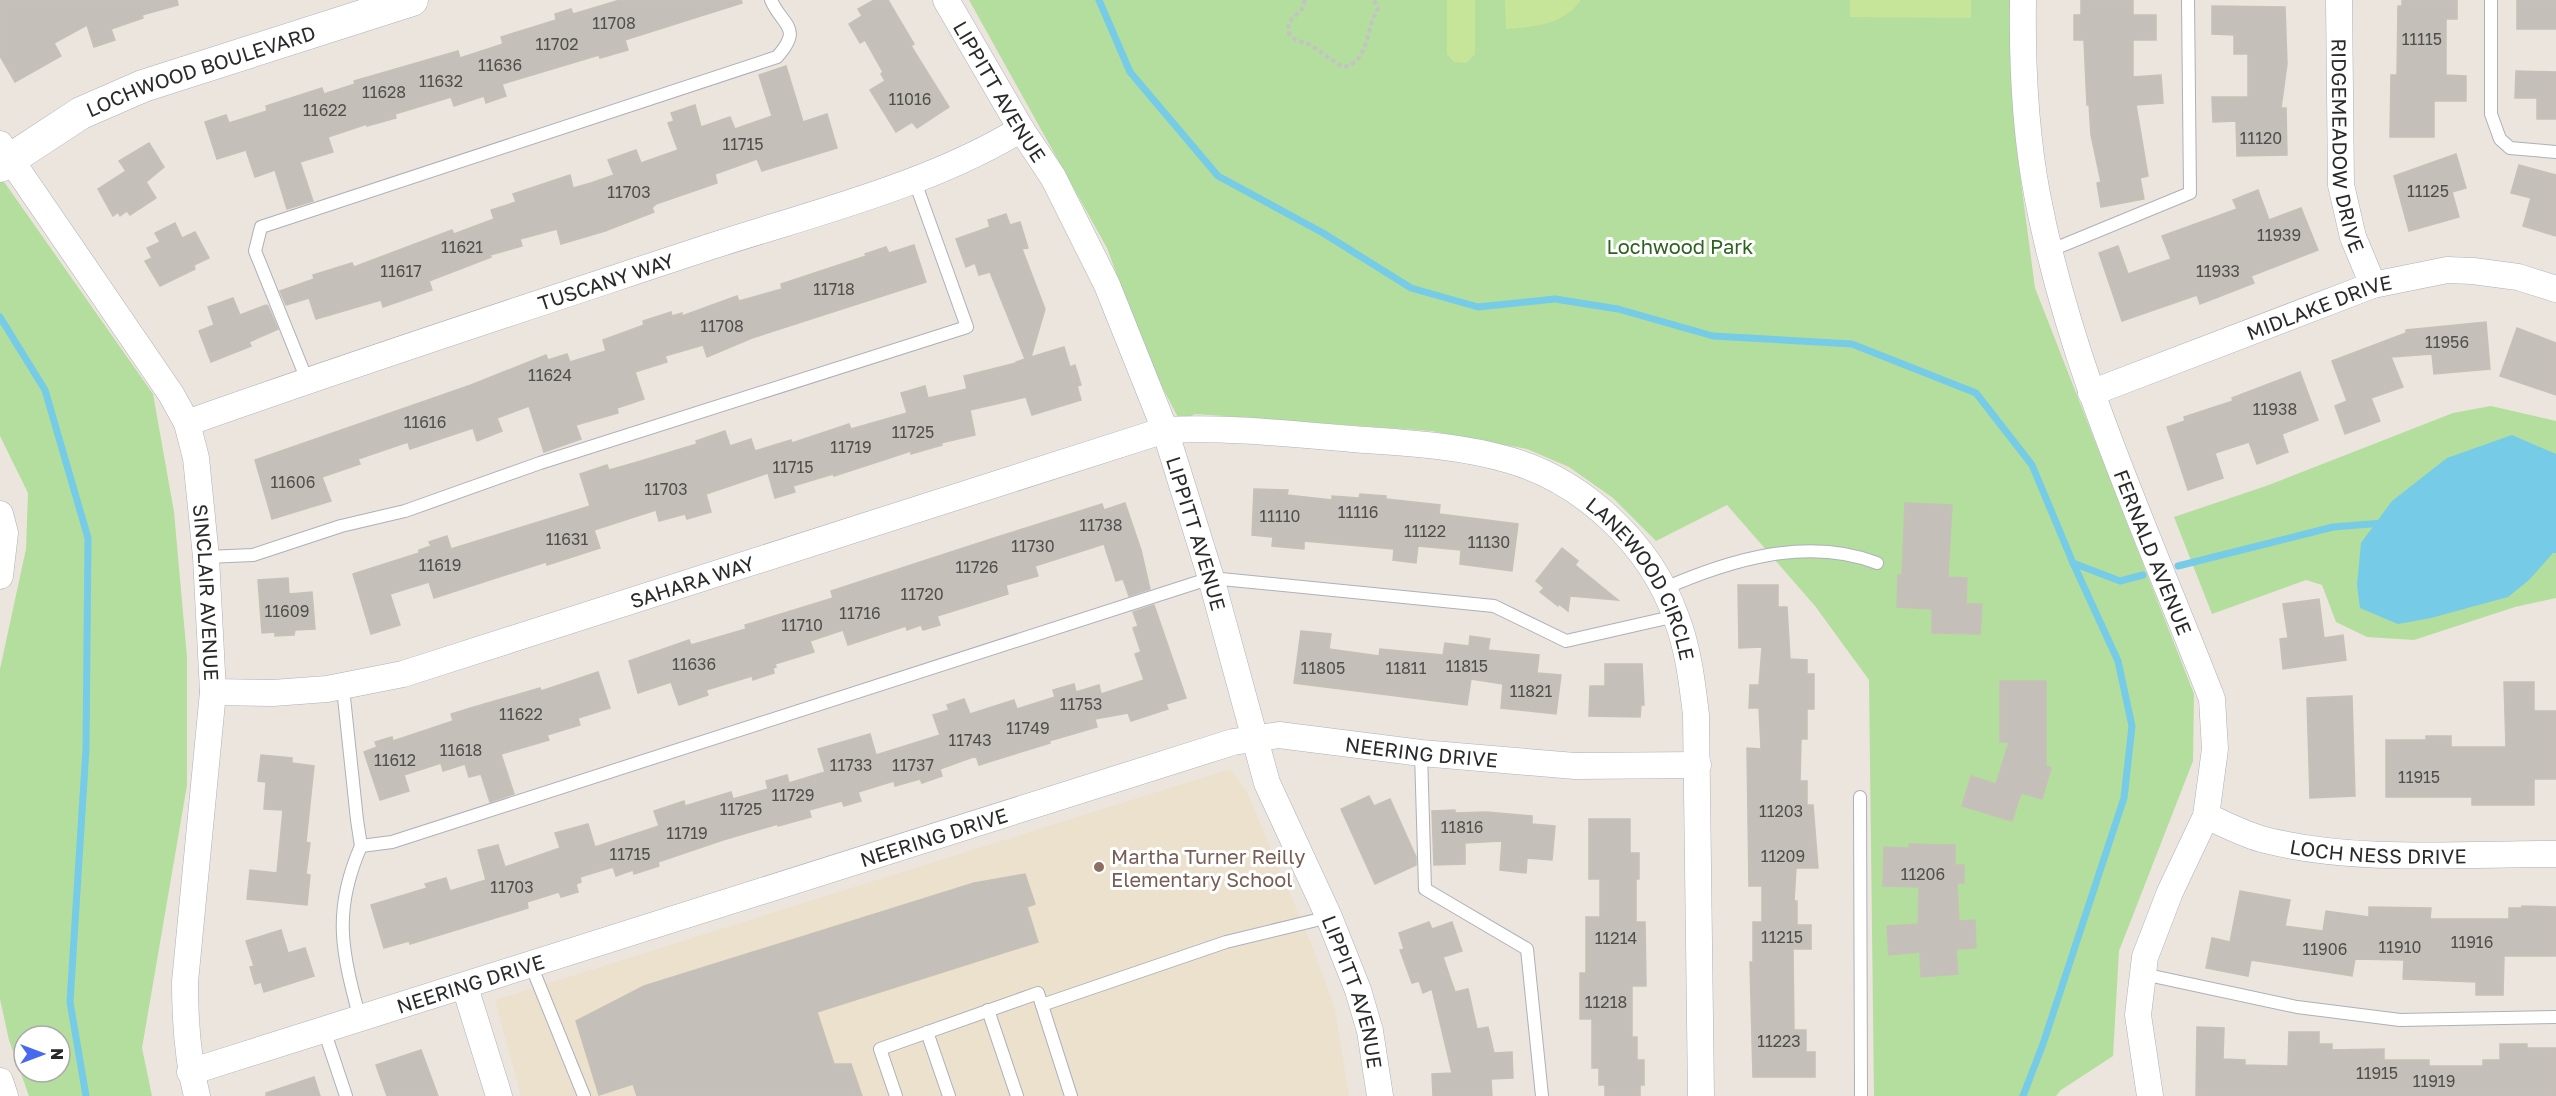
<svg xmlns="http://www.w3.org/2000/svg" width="2556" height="1096" font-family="'Golos Text',sans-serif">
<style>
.education{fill:#ece1cd}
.green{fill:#b4de9d;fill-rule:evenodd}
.pitch{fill:#c6e599}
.water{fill:#76cbe7}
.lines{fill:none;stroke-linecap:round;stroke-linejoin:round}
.stream{stroke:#76cbe7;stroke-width:7}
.building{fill:#c4bfb8;stroke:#c6c1b7;stroke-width:1.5}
.service-casing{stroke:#adb0ba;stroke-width:14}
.minor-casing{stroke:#adb0ba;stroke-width:27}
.tertiary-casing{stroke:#adb0ba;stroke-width:33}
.path{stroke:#c3c3c3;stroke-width:4;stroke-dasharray:4.5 3;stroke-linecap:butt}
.service{stroke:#fff;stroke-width:12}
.minor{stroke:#fff;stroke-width:26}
.tertiary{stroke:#fff;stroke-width:32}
.education-dot{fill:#8d6e63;stroke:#fff;stroke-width:2}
.labels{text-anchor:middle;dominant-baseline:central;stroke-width:6;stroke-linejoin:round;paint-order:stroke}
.number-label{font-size:16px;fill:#504f4e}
.street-label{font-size:20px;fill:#2a2a2a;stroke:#fff}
.park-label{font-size:20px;fill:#2e631f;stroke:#fff}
.education-label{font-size:20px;fill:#785e54;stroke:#fff;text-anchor:start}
</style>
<rect width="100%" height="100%" fill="#ebe5dd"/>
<path class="education" d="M1230 769 1246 790 1311 943 1335 1009 1349 1096H521L495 1000Z"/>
<g class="green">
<path d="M969 0H2011L2016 144 2035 288 2194 694 2193 761 2119 951 2113 1056 2061 1090 2056 1096H1874L1869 680 1815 606 1727 505 1656 541 1613 498 1569 467 1527 449 1431 431 1195 414 1180 421 1150 364 1107 248Z"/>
<path d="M0 176 153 394 174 512 187 657V785L142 1048 152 1096H29L9 1040 0 999V669L26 549 28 493 0 436ZM24 1036H60V1072H24Z"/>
<path d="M2491 406 2556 421V598L2515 607 2414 640 2367 637 2336 622 2322 585 2306 580 2212 614 2174 517 2269 485 2453 413Z"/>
</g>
<g class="pitch">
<path d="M1447 0H1475V54L1466 63 1454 62 1447 54Z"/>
<path d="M1505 0H1581C1563 25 1534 27 1506 29Z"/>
<path d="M1850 0H1971V18L1850 17Z"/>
</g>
<path class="water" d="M2512 435 2556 454V553H2553L2529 580 2508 597 2431 618 2398 624 2360 608 2357 585 2361 543 2392 501 2447 458Z"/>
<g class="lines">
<g class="stream">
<path d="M1099 0 1130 72 1218 176 1323 233 1411 288 1478 307 1555 299 1618 309 1713 336 1852 344 1976 393 2032 465 2073 563 2118 661 2132 726 2124 798 2043 1044 2023 1096"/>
<path d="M0 317 45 390 88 538 86 749 70 1002 86 1096"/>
<path d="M2073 563 2120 581 2143 575"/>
<path d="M2178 566 2333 527 2383 523"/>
</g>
</g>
<g class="building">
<path d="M0 0H177L178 5 142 15 143 18 111 29 115 40 94 47 87 25 54 43 61 56 15 82 0 56Z"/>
<path d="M620 0H741L742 3 631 38 625 40 628 50 600 58 599 55 502 84 506 96 486 103 484 96 454 106 451 97 395 114 396 118 367 126V124L328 137 333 152 300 162 313 201 287 209 275 170 255 177 246 150 217 159 205 122 226 115 229 123 267 111 266 106 322 88 324 94 355 84 354 81 458 51 460 58 503 44 501 37 556 20 555 14 571 9 573 14Z"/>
<path d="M874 0H888L914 44 911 46 949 107 917 128 912 122 896 132 870 90 885 81 881 74 883 72 865 40 860 43 849 24 862 16 858 9Z"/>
<path d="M2081 0H2133V15H2156V40H2133V77L2161 75 2163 103 2136 105 2148 176 2140 178 2144 199 2101 207 2097 183 2101 182 2091 135 2089 104 2087 105 2084 40H2074V15H2081Z"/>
<path d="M2402 0H2457V19H2446V75L2466 76V101H2434V137H2390L2391 75H2397L2398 6H2402Z"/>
<rect x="2517" y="0" width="39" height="29"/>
<path d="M2212 6 2285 7 2287 64 2281 108H2286L2287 155 2237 156 2236 121 2213 122 2212 97H2248V54H2234V35L2212 34Z"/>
<path d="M786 66 803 122 827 114 837 148 762 171 757 159 715 174 717 183 656 204 652 208 654 212 605 231 561 244 557 229 520 239 522 246 490 255 491 257 429 281 432 290 383 307 381 300 316 319 309 298 286 305 280 291 314 279 313 275 352 263 354 267 452 230 454 234 494 219 491 210 516 202 513 194 570 175 573 188 591 183 614 175 608 160 636 150 641 163 678 150 668 123 674 121 671 113 695 105 701 127 730 117 735 129 772 116 759 75Z"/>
<path d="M2516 71 2556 72V119H2537V98H2515Z"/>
<path d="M149 143 164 167 146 182 156 198 130 215 127 211 120 216 118 212 113 216 98 189 126 171 119 161Z"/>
<path d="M2456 154 2466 188 2452 192 2459 217 2409 231 2394 176Z"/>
<path d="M2519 165 2556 175V236L2523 226 2531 198 2511 193Z"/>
<path d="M2258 190 2269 220 2301 208 2318 250 2251 276 2254 283 2200 304 2197 295 2122 321 2099 253 2118 246 2128 274 2171 259 2162 236 2237 209 2233 200Z"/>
<path d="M1006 214 1010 225 1020 222 1028 248 1022 249 1045 309 1031 357 1064 347 1070 367 1075 365 1081 385 1077 386 1081 400 1032 415 1026 397 970 410 975 435 941 443 942 445 911 454V451L834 476 833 474 793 486 795 492 775 498 768 473 706 494 711 512 687 519 685 514 659 521 656 510 594 530 600 548 547 565 546 562 434 598 429 582 390 594 400 625 371 634 353 574 419 553V550L431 546 429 542 447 536 451 549 590 506 580 474 607 465 609 470 634 463 697 444 696 441 725 431 730 446 751 439 755 451 791 440 792 443 849 424 851 429 907 413 901 393 925 386 928 398 967 389 964 376 1016 363V362L1025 359 990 272 979 275 975 263 966 267 956 239 990 227 988 220Z"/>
<path d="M175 223 182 238 195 232 209 258 194 265 195 269 160 286 145 261 152 258 147 248 160 242 155 233Z"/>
<path d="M914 245 926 282 752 338 707 357 703 345 665 356 667 362 635 372 644 399 617 408 618 413 576 425 581 439 544 452 529 406 497 418 502 431 477 441 473 428 410 449 408 442 358 459 360 464 322 477 331 501 272 519 255 460 471 385 546 355 548 360 567 354 570 362 606 351 603 340 644 325 643 321 671 312 672 316 682 313V316L737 296 739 301 782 289 781 284 866 256 865 254 886 247 889 253Z"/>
<path d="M233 298 240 315 266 305 268 306 278 329 249 342 251 346 211 362 199 331 214 325 208 307Z"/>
<path d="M2486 322 2490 369 2434 374 2432 354 2391 357 2403 387 2371 398 2380 421 2345 434 2335 406 2347 401 2332 361 2406 333V330Z"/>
<path d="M2517 328 2556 343V395L2500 376Z"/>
<path d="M2300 372 2318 420 2282 434 2288 452 2257 464 2249 442 2215 453 2223 478 2188 490 2167 427 2185 421 2184 417 2233 401 2232 398Z"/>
<path d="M1254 489 1288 490 1287 495 1332 500V496L1359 498 1360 494 1386 496V499L1440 505 1439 514 1518 524 1512 571 1460 564 1461 550 1418 546 1416 563 1393 560 1394 549 1304 541V549L1272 546 1273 537 1252 535Z"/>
<path d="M1125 503 1141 550 1150 589 1129 596 1123 579 1116 581 1104 544 1035 566 1038 576 1006 585 1008 594 937 616 940 625 923 630 921 625 907 630 906 626 848 645 843 630 810 641 814 652 775 664 776 667 773 668 774 673 753 680 752 676 706 690 708 695 679 705 671 682 638 693 629 661 689 640 691 645 746 629 745 625 833 598 831 591 994 538 1102 504 1104 510Z"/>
<path d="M1905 503 1952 505 1948 577 1967 578 1966 604H1982L1980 634 1932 633V609L1897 607 1898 575H1902Z"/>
<path d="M1562 548 1578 561 1575 565 1618 600 1570 596 1568 611 1559 604 1558 606 1540 592 1544 588 1536 581Z"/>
<path d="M288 578 289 594 312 592 315 629 295 630 294 635 275 636V632L262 633 258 580Z"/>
<path d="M1738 585H1778V607H1787L1790 659 1807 660V674H1814V709H1807V739H1801L1800 781H1807V805H1813L1818 868H1796L1794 901H1797V925H1811V949H1793L1794 1030H1806V1052H1815V1077H1753L1750 962H1753V922H1762V886H1749L1747 748 1761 749 1759 708H1749L1750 685H1759L1762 647 1739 648Z"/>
<path d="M2319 599 2324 638 2343 635 2346 660 2283 669 2280 639 2288 638 2283 604Z"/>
<path d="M1154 605 1186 698 1166 704 1168 709 1131 721 1128 713 1095 719 1097 727 1049 741 1050 743 979 765 976 756 940 769 942 776 922 783 920 779 895 786 894 781 858 792 861 801 844 806 842 801 809 810 811 817 778 826V824L723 840 658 862 659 866 634 874 633 870 616 876 613 867 580 877 581 882 576 884 578 892 561 897 559 892 527 902 528 908 410 944 409 941 384 948 371 905 427 888 425 884 446 878 450 891 486 880 478 850 498 845 505 867 560 848 555 833 588 824 595 847 659 826 654 811 684 801 685 806 731 792 733 799 768 789 766 781 787 775 789 783 825 772 818 749 870 734 876 755 940 735 933 715 949 710 947 705 964 699 970 714 1014 700 1017 709 1055 697 1053 690 1074 684 1076 692 1099 685 1101 694 1144 680 1135 654 1141 652 1133 628 1138 626 1133 612Z"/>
<path d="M1301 631 1331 634 1329 649 1379 656 1380 649 1443 655 1445 643 1469 646 1470 636 1490 639 1488 650 1539 655 1537 673 1561 675 1556 714 1501 708 1503 684 1471 679 1467 705 1294 683Z"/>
<path d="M1605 664H1642L1644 705H1641L1640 717 1589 716 1590 686H1605Z"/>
<path d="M598 672 610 708 578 718 580 725 547 735 549 740 501 754 514 794 490 802 481 774 469 777 465 764 443 771 441 763 404 775 409 791 380 800 364 752 377 747 375 742 392 737 393 741 453 721 451 714 474 707 540 688 541 691Z"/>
<path d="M2000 681H2046V766L2051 768 2042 799 2021 793 2012 821 1962 806 1971 776 1996 784 2009 742H2000Z"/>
<path d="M2504 682H2534V711H2556V779H2534V805H2472V797H2386V740H2426V736H2451V747H2506Z"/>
<path d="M2352 696 2355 796 2310 798 2307 698Z"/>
<path d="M261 755 292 758V763L314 766 306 842 310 843 306 874 310 875 307 905 247 899 250 870 277 873 283 810 264 809 266 782 258 781Z"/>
<path d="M1369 796 1374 806 1390 799 1416 857V865L1375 884 1341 809Z"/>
<path d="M1455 810V813L1486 812 1532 816V824L1555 826 1552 860 1527 858 1526 873 1500 870 1502 841 1465 843V864L1434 865 1432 811Z"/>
<path d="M1589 819H1630V853H1639V879H1636V922H1645L1646 986H1632V1037H1637V1060H1644V1085H1640V1096H1605V1085H1599V1068H1592V1019H1580V973H1586V917H1600V879H1589Z"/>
<path d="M1909 844 1955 845V865H1964V883H1957L1959 921 1975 920 1976 948 1956 949 1958 974 1921 977 1920 952 1889 955 1887 926 1918 924 1919 887 1883 886 1884 847 1909 848Z"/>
<path d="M1025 874 1035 904 1027 907 1038 942 817 1012 834 1064H851L862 1096H637L633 1084 599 1095 576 1021 644 986 974 883Z"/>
<path d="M2240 891 2290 900 2285 926 2323 931 2326 911 2369 917V907L2431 908 2430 919H2509V908H2522V906L2556 907V956H2504L2503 995H2476V982L2403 979 2404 960 2355 959 2352 976 2251 960 2248 976 2206 968 2212 938 2230 942Z"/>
<path d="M1429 922 1432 929 1452 922 1462 951 1443 957 1455 992 1468 989 1477 1029 1488 1027 1494 1053 1512 1052 1513 1078 1491 1079 1492 1096H1433L1432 1074 1452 1073 1432 989 1423 993 1419 981 1412 983 1400 950 1404 949 1399 933Z"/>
<path d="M281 930 288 953 305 948 314 976 264 992 261 982 255 984 250 967 254 966 246 941Z"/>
<path d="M2197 1027 2224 1028 2223 1059 2245 1060V1065L2288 1066 2289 1032H2319V1044H2332V1050L2384 1049V1060H2429V1066H2483V1060H2500V1044H2527V1048H2556V1096H2196Z"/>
<path d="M421 1050 438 1096H387L376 1065Z"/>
<path d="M314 1077 320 1096H266V1093Z"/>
</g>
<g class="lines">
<defs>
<g id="service">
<path d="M2491 0V114L2500 139 2510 148 2556 152"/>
<path d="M2049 251 2190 193 2188 0"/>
<path d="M307 380 255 251 261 227 777 57C804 27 782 26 771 0"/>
<path d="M206 557 253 555 341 526 405 511 540 463 967 327 914 179"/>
<path d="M1663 589C1729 560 1807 536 1877 563"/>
<path d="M343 688 357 820 361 846 392 842 1211 578 1494 606 1566 641 1676 616"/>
<path d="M1421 753 1425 889 1527 949 1542 1096"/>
<path d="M1860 797 1861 1096"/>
<path d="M531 965 584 1096"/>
<path d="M2143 974 2297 1007 2400 1020 2556 1017"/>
<path d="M1042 1005 1226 942 1329 917"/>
<path d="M988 1010 1017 1096"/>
<path d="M360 1019C342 952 332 912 361 846"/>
<path d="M324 1030 346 1096"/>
<path d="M927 1032 949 1096"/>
<path d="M896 1096 880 1049 1038 993 1071 1096"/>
</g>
<g id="minor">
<path id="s1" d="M946 0 1021 129 1053 177 1107 285 1165 430 1211 578 1267 783 1329 917 1358 990 1370 1031 1380 1096"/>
<path id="s2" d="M2023 0C2022 65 2025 130 2037 194 2070 370 2148 533 2212 699L2215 749 2206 816 2170 892 2145 957 2138 1015 2150 1096"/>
<path id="s3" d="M2339 0 2341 185 2353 237 2373 285"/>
<path id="s4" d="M0 144 171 394 187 423 196 458 206 557 213 692 185 982C185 1021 187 1058 197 1096"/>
<path id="s5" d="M2091 393 2373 285 2447 270 2473 271 2518 277 2556 289"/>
<path id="s6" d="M187 423C361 361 537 304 712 246 811 214 932 184 1021 129"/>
<path d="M0 514 5 533 0 576"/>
<path id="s7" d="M213 692 273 693 327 689 403 674 1165 430C1228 427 1290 434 1352 439 1405 443 1458 445 1509 460 1583 481 1650 544 1676 617 1688 648 1692 681 1696 715L1701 1096"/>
<path id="s8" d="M2206 816C2225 824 2245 835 2265 840 2356 863 2463 854 2556 854"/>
<path d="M465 987 499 1096"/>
<path id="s9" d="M190 1072 1233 742 1279 735 1421 753 1575 766 1698 765"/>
<path d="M0 1081 5 1096"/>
</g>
<g id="tertiary">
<path id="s10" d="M0 166 81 113 143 86 412 0"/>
</g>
</defs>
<use href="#service" class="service-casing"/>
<use href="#minor" class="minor-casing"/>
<use href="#tertiary" class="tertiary-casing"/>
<path class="path" d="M1305 0 1302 9 1289 22 1288 29 1290 35 1296 40 1311 45 1342 67C1369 65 1366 26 1378 9L1374 0"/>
<use href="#service" class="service"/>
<use href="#minor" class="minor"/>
<use href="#tertiary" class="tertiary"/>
</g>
<circle class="education-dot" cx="1099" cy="867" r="6"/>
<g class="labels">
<g class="number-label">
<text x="614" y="23">11708</text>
<text x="2422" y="39">11115</text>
<text x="557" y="44">11702</text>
<text x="500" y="65">11636</text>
<text x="441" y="81">11632</text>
<text x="384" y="92">11628</text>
<text x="910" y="99">11016</text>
<text x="325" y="110">11622</text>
<text x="2261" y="138">11120</text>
<text x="743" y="144">11715</text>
<text x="2428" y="191">11125</text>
<text x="629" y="192">11703</text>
<text x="2279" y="235">11939</text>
<text x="462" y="247">11621</text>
<text x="401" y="271">11617</text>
<text x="2218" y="271">11933</text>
<text x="834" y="289">11718</text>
<text x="722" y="326">11708</text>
<text x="2447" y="342">11956</text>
<text x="550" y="375">11624</text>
<text x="2275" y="409">11938</text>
<text x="425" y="422">11616</text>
<text x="913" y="432">11725</text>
<text x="851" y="447">11719</text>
<text x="793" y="467">11715</text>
<text x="293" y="482">11606</text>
<text x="666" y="489">11703</text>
<text x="1358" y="512">11116</text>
<text x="1280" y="516">11110</text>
<text x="1101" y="525">11738</text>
<text x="1425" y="531">11122</text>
<text x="567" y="539">11631</text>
<text x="1489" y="542">11130</text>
<text x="1033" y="546">11730</text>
<text x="440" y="565">11619</text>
<text x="977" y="567">11726</text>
<text x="922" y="594">11720</text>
<text x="287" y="611">11609</text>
<text x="860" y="613">11716</text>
<text x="802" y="625">11710</text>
<text x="694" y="664">11636</text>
<text x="1467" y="666">11815</text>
<text x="1323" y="668">11805</text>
<text x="1406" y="668">11811</text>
<text x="1531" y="691">11821</text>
<text x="1081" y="704">11753</text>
<text x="521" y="714">11622</text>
<text x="1028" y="728">11749</text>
<text x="970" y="740">11743</text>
<text x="461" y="750">11618</text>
<text x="395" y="760">11612</text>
<text x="851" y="765">11733</text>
<text x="913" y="765">11737</text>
<text x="2419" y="777">11915</text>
<text x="793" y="795">11729</text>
<text x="741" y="809">11725</text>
<text x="1781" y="811">11203</text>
<text x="1462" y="827">11816</text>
<text x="687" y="833">11719</text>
<text x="630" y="854">11715</text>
<text x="1783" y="856">11209</text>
<text x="1923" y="874">11206</text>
<text x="512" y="887">11703</text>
<text x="1782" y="937">11215</text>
<text x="1616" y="938">11214</text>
<text x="2472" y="942">11916</text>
<text x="2400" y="947">11910</text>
<text x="2325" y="949">11906</text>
<text x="1606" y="1002">11218</text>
<text x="1779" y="1041">11223</text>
<text x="2377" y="1073">11915</text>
<text x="2434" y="1081">11919</text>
</g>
<g class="street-label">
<text stroke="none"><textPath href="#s10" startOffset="224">LOCHWOOD BOULEVARD</textPath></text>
<text stroke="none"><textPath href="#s1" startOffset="106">LIPPITT AVENUE</textPath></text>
<text stroke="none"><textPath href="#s3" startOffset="146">RIDGEMEADOW DRIVE</textPath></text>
<text stroke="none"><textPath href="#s6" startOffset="442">TUSCANY WAY</textPath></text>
<text stroke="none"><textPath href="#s5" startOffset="244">MIDLAKE DRIVE</textPath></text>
<text stroke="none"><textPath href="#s1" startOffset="592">LIPPITT AVENUE</textPath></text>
<text stroke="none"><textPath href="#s2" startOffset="572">FERNALD AVENUE</textPath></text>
<text stroke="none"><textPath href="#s7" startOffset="495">SAHARA WAY</textPath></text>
<text stroke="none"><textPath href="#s7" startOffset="1524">LANEWOOD CIRCLE</textPath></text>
<text stroke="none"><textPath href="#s4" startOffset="507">SINCLAIR AVENUE</textPath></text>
<text stroke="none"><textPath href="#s9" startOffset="1284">NEERING DRIVE</textPath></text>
<text stroke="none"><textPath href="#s9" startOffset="780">NEERING DRIVE</textPath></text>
<text stroke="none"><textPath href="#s8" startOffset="178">LOCH NESS DRIVE</textPath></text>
<text stroke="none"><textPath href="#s9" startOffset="294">NEERING DRIVE</textPath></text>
<text stroke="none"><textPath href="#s1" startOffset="1078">LIPPITT AVENUE</textPath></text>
</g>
<g class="park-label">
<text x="1680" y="246">Lochwood Park</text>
</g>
<g class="education-label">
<text x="1111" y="856">Martha Turner Reilly<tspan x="1111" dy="23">Elementary School</tspan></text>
</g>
</g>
<g transform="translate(42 1054) rotate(90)"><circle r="28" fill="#ffffff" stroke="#aaaaaa" stroke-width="1.5"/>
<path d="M0-4.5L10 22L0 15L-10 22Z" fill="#4769ee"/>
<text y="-9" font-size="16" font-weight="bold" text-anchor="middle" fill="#2a2a2a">N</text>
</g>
</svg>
